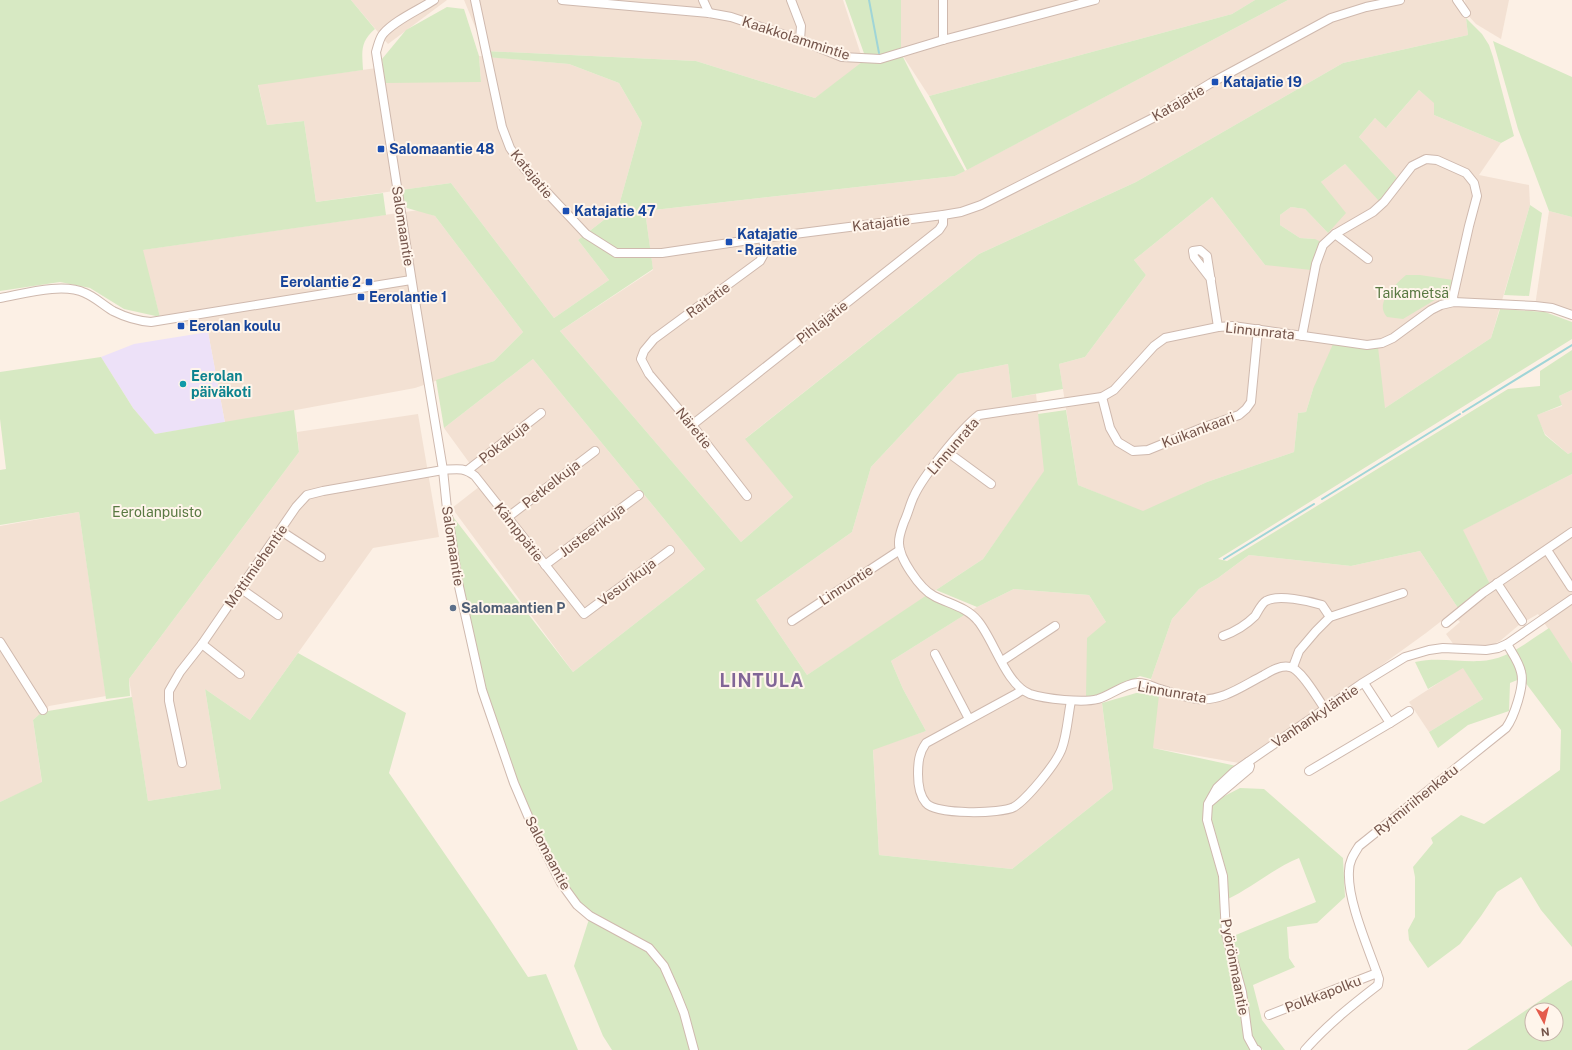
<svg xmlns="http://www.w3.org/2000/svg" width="1572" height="1050" font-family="'Public Sans',sans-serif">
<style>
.residential{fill:#f3e1d3}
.education{fill:#ede1f8}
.green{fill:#d7e9c3;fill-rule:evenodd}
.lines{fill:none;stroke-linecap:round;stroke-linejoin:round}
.stream{stroke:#a0d5d7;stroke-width:2}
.minor-casing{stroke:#cfb9ae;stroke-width:10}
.minor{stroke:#fff;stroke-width:8}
.transit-dot{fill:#1a4fb4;stroke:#fff5eb;stroke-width:1.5}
.culture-dot{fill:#0f9aa8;stroke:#fff5eb;stroke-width:1.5}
.service-dot{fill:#5c6f8a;stroke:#fff5eb;stroke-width:1.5}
.labels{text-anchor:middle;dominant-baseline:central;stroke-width:4;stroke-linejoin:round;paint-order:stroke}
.street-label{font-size:14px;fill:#74544a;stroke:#fff5eb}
.transit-label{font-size:14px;font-weight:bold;fill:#164399;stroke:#fff5eb;text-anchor:start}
.park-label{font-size:14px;fill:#597942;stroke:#fff5eb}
.culture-label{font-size:14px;font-weight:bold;fill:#0d838f;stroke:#fff5eb;text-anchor:start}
.service-label{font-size:14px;font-weight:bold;fill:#4e5e75;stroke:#fff5eb;text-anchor:start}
.district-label{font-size:18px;font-weight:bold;letter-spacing:1px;fill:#816697;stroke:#fff5eb}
</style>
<rect width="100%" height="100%" fill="#fcf0e5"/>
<g class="residential">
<path d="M351 0H447L388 44Z"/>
<path d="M464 0H843L864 64 815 98 696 61 485 51Z"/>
<path d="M901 0H1255L1232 14 929 96 901 53Z"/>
<path d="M1288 0H1464L1468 35 1343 63 1136 182 979 254 746 438 793 497 741 542 560 331 653 270 645 211 955 176Z"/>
<path d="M1465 0H1509L1501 39 1476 24 1466 13Z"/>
<path d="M479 56 569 64 619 83 642 123 618 209 578 240 609 280 554 318 451 183 316 202 304 121 267 125 258 84 384 67 481 82Z"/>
<path d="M1419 90 1435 103 1434 115 1501 143 1479 175 1529 185 1530 205 1491 338 1385 408 1313 389 1306 412 1298 413 1294 452 1207 482 1143 512 1078 485 1059 364 1085 357 1146 275 1134 260 1212 197 1265 265 1315 239 1300 238 1280 225V215L1291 207 1305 209 1328 233 1321 182 1345 164 1379 200 1398 179 1359 137 1375 118 1387 127Z"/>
<path d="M419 210 435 216 523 332 494 361 415 388 225 423 208 332 160 317 142 250Z"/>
<path d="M1549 211 1572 217V315L1535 306Z"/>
<path d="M533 359 705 569 573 672 452 508 484 483 444 428Z"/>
<path d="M1008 364 1012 398 1036 394 1045 471 983 559 807 675 756 600 852 532 871 467 958 374Z"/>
<path d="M1572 390V452L1568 454 1545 434 1536 415 1562 406 1559 396Z"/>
<path d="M418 414 439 537 373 548 250 720 205 689 221 789 148 801 129 679 299 452 297 432Z"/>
<path d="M1572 474V532L1490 584 1462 530Z"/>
<path d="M79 512 106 696 49 706 33 720 42 783 0 802V526Z"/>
<path d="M1572 536V663L1538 614 1519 625 1500 641 1488 647 1454 645 1446 634 1460 622 1456 618 1475 603Z"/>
<path d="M1420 551 1458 608 1426 633 1350 688 1239 763 1153 748 1151 679 1172 619 1199 589 1218 578 1249 555 1351 566Z"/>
<path d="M1014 589 1089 595 1106 622 1101 696 1113 789 1012 869 879 855 873 749 926 731 903 689 891 661 977 607Z"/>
<path d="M1463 667 1483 699 1429 732 1409 702Z"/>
</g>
<path class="education" d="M208 332 225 423 155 434 133 408 101 357 134 344Z"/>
<g class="green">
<path d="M0 0H351L375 29C360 42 362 51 363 70L258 85 267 125 304 121 316 202 383 193 386 215 143 250 160 317 124 309 90 288 60 282 0 291Z"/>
<path d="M845 0H901V53L917 85 965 171 955 176 645 211 653 269 560 331 741 542 793 497 745 439 979 254 1136 182 1343 63 1468 35 1466 18 1482 34 1489 45 1493 57 1514 136 1501 143 1434 115V103L1419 90 1386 128 1375 118 1359 137 1398 179 1379 201 1345 164 1321 182 1346 213 1328 233 1305 209 1291 207 1280 215V225L1300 238 1315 239 1321 242 1311 270 1265 265 1212 197 1134 260 1146 275 1085 357 1059 364 1063 389 1012 398 1008 364 958 374 871 467 852 532 756 600 807 675 927 595 966 614 891 661 903 689 926 731 873 750 879 855 1012 869 1113 789 1102 703 1143 691 1159 695 1153 748 1241 767 1216 788 1207 820 1223 876 1226 934 1231 937 1316 902 1299 858C1274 868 1253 887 1228 899 1228 890 1228 882 1227 874 1221 850 1206 827 1213 802L1240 788 1264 789 1343 858 1345 897 1317 923 1287 927 1289 958 1295 967 1253 985 1262 1020 1285 1050H1263L1255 1043 1258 1050H612L603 1036 574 966 590 916 561 883 534 830 482 690 447 509 573 672 705 569 533 359 444 428 436 380 494 361 523 332 435 216 407 208 401 190 451 183 554 318 609 280 578 240 618 209 642 123 619 83 569 64 486 57 485 51 696 61 815 98 866 59Z"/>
<path d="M1255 0H1288L967 170 929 96 1232 14Z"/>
<path d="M447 7 464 9 479 56 481 82 385 83 382 59 406 30Z"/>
<path d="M1493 41 1572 77V217L1549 211 1518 129Z"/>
<path d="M1530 205 1542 213 1529 296 1504 295Z"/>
<path d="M1406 275H1420L1453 280 1451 294 1438 298 1403 319 1387 317C1374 302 1395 285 1406 275Z"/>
<path d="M1500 309 1545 312 1572 322V339L1218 559 1227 561 1508 389 1540 386V371L1572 350V390L1559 396 1562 405 1537 415 1545 435 1568 454 1572 452V474L1463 530 1490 584 1458 608 1420 551 1351 566 1249 555 1218 578 1199 589 1172 619 1151 679 1140 676 1101 696 1086 697 1087 638 1106 622 1089 595 1014 589 977 607 936 590 983 559 1044 471 1038 414 1066 410 1078 485 1143 511 1207 482 1294 452 1298 413 1306 412 1313 389 1333 344 1378 347 1385 408 1491 338Z"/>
<path d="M101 357 133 408 155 434 294 410 299 452 129 679 130 696 106 699 79 512 0 525V470L6 469 0 419V372Z"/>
<path d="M1549 628 1572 663V947L1541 910 1521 877 1497 892 1481 916 1460 944 1428 968 1409 940 1408 930 1415 917V877L1413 867 1433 843 1431 838 1461 815 1484 824 1560 770 1561 730 1522 678 1510 683 1509 711 1468 725 1438 748 1429 732 1483 699 1463 668 1428 689 1415 662C1436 657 1458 662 1480 661 1507 660 1527 642 1549 628Z"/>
<path d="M298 653 406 713 389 773 489 918 528 977 546 974 578 1050H0V802L42 782 33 720 42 712 132 697 148 801 221 789 205 689 250 720Z"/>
<path d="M1572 980V1050H1467L1568 982ZM1532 1010H1556V1034H1532Z"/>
</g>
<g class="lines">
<g class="stream">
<path d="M869 0 879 53"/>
<path d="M1463 412 1572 345"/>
<path d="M1322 499 1460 414"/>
<path d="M1224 559 1314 504"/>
</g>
<defs>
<g id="minor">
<path d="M434 0C419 10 395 20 383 34 379 39 378 46 376 52L413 289 443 470 447 509 458 582 482 690 514 783 534 830 561 883 577 905 590 916 649 948 664 966 676 993 684 1013 694 1050"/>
<path d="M475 0 502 127 510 148 524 168 586 234 616 253H662L763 238 943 215 961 212 981 205 1153 118 1211 83 1331 18 1366 7 1400 0"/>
<path d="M562 0 709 13 731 17 800 40 842 57 880 59 943 40 1095 0"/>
<path d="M703 0 709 13"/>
<path d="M791 0 801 26 800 40"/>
<path d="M943 0V40"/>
<path d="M1457 0 1466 13"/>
<path d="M1335 234 1368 259"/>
<path d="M1211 279 1194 257 1193 251 1200 250 1207 256 1218 327"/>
<path d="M0 298C23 294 63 282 85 293 95 297 103 305 113 311 125 317 137 321 151 322L411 280"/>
<path d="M1302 336 1316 264 1323 245 1335 234 1373 212 1384 202 1412 166 1426 159 1437 160 1466 173 1474 183 1477 196 1469 226 1453 297 1454 302"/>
<path d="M1102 397 1110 428 1118 442 1133 451 1148 450 1202 428 1239 415 1246 409 1251 402 1258 329"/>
<path d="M692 425 939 230 943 224V215"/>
<path d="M946 451 991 484"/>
<path d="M468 470 541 413"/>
<path d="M747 496 692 425 649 374 641 359 644 351 654 339 760 261 765 252 763 238"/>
<path d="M508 517 595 451"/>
<path d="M281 531 321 557"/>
<path d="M1547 550 1571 587"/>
<path d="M545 565 639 495"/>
<path d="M1497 583 1522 621"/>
<path d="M240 588 278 615"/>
<path d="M792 621 900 550"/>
<path d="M1446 623 1483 593 1572 532"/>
<path d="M1223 636C1234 632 1247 624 1255 616 1258 611 1262 603 1266 601 1278 594 1309 601 1322 605L1330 617"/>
<path d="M0 642 43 710"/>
<path d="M202 644 240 674"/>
<path d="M935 654 969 719"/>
<path d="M1002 661 1055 626"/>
<path d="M1293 667 1299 651 1316 631 1330 617 1403 593"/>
<path d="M1022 690 1016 694 926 743C919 753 918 762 918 774 918 784 920 796 926 803 936 815 1001 814 1014 807 1027 799 1057 763 1062 748 1067 734 1068 716 1071 701"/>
<path d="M1325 709C1318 699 1301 669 1290 667 1281 665 1272 670 1264 675 1244 685 1222 702 1197 699 1185 697 1172 693 1160 689 1153 687 1145 682 1137 683 1124 684 1111 695 1098 699 1083 703 1045 699 1030 694 1006 685 994 640 978 621 967 607 949 604 934 596 920 589 898 557 899 542 899 535 902 528 904 522 908 514 910 504 914 496 923 476 962 428 979 415L1102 397 1114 390 1154 346 1165 338 1218 327 1233 326 1367 345 1382 343 1393 338 1431 310 1441 305 1454 302 1535 306 1552 308 1572 315"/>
<path d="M1390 723 1409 711"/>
<path d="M182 763 169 701V691L180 672 202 644 296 507 307 495 323 491 443 470C457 469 464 467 475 476L584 614 670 550"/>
<path d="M1309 771 1390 723 1364 683"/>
<path d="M1210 802 1249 769 1250 766 1248 762"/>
<path d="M1269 1015 1377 973"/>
<path d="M1257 1050 1254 1048 1248 1037 1242 992 1226 934 1223 876 1207 820 1208 804 1217 788 1235 771 1361 684 1405 657 1429 650 1443 648 1486 650 1498 648 1507 644 1572 599"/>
<path d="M1305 1050C1327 1025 1352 1005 1378 985L1379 979C1369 949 1347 901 1349 871 1349 861 1354 854 1359 846L1506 728C1514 717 1525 685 1521 672 1519 662 1512 653 1507 644"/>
</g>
</defs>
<use href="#minor" class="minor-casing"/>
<use href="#minor" class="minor"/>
</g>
<g class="transit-dot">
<rect x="1211" y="78" width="8" height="8" rx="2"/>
<rect x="377" y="145" width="8" height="8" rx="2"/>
<rect x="562" y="207" width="8" height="8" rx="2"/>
<rect x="725" y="238" width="8" height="8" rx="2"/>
<rect x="365" y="278" width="8" height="8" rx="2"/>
<rect x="357" y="293" width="8" height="8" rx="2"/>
<rect x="177" y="322" width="8" height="8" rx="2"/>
</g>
<circle class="culture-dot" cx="183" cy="384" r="4"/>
<circle class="service-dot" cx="453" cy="608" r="4"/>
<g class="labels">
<g class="street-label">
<text transform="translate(796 38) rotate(18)">Kaakkolammintie</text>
<text transform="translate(1178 103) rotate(-30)">Katajatie</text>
<text transform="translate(532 174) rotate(51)">Katajatie</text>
<text transform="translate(881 223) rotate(-7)">Katajatie</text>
<text transform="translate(403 226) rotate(81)">Salomaantie</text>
<text transform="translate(708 300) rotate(-36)">Raitatie</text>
<text transform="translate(822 322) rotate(-38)">Pihlajatie</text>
<text transform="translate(1260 331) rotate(6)">Linnunrata</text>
<text transform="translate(694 428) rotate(51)">Näretie</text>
<text transform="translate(1198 430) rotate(-21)">Kuikankaari</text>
<text transform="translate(504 442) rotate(-38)">Pokakuja</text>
<text transform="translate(953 446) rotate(-49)">Linnunrata</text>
<text transform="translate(551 484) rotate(-38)">Petkelkuja</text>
<text transform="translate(592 530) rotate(-37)">Justeerikuja</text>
<text transform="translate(519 532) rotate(52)">Kämppätie</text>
<text transform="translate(453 546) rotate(81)">Salomaantie</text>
<text transform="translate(256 566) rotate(-55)">Mottimiehentie</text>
<text transform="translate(627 582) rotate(-37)">Vesurikuja</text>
<text transform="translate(846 585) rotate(-33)">Linnuntie</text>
<text transform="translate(1172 692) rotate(10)">Linnunrata</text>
<text transform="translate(1315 716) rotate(-34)">Vanhankyläntie</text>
<text transform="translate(1416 800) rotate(-39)">Rytmiriihenkatu</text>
<text transform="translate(548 853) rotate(62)">Salomaantie</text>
<text transform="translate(1235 967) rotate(79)">Pyörönmaantie</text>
<text transform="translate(1323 994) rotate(-21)">Polkkapolku</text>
</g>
<g class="transit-label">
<text x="1223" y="82">Katajatie 19</text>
<text x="389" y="149">Salomaantie 48</text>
<text x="574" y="211">Katajatie 47</text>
<text x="737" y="234">Katajatie<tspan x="737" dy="16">- Raitatie</tspan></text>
<text x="361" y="282" text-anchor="end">Eerolantie 2</text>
<text x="369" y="297">Eerolantie 1</text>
<text x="189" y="326">Eerolan koulu</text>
</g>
<g class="park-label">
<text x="1412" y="293">Taikametsä</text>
<text x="157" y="512">Eerolanpuisto</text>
</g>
<g class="culture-label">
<text x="191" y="376">Eerolan<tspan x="191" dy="16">päiväkoti</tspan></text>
</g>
<g class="service-label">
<text x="461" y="608">Salomaantien P</text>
</g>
<g class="district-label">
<text x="762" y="680">LINTULA</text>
</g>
</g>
<g transform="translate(1544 1022) rotate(173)"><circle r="19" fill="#fff5eb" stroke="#c7b5ab"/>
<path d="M0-3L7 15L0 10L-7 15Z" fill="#e45c4c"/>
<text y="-6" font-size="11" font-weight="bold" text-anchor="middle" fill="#74544a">N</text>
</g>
</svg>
